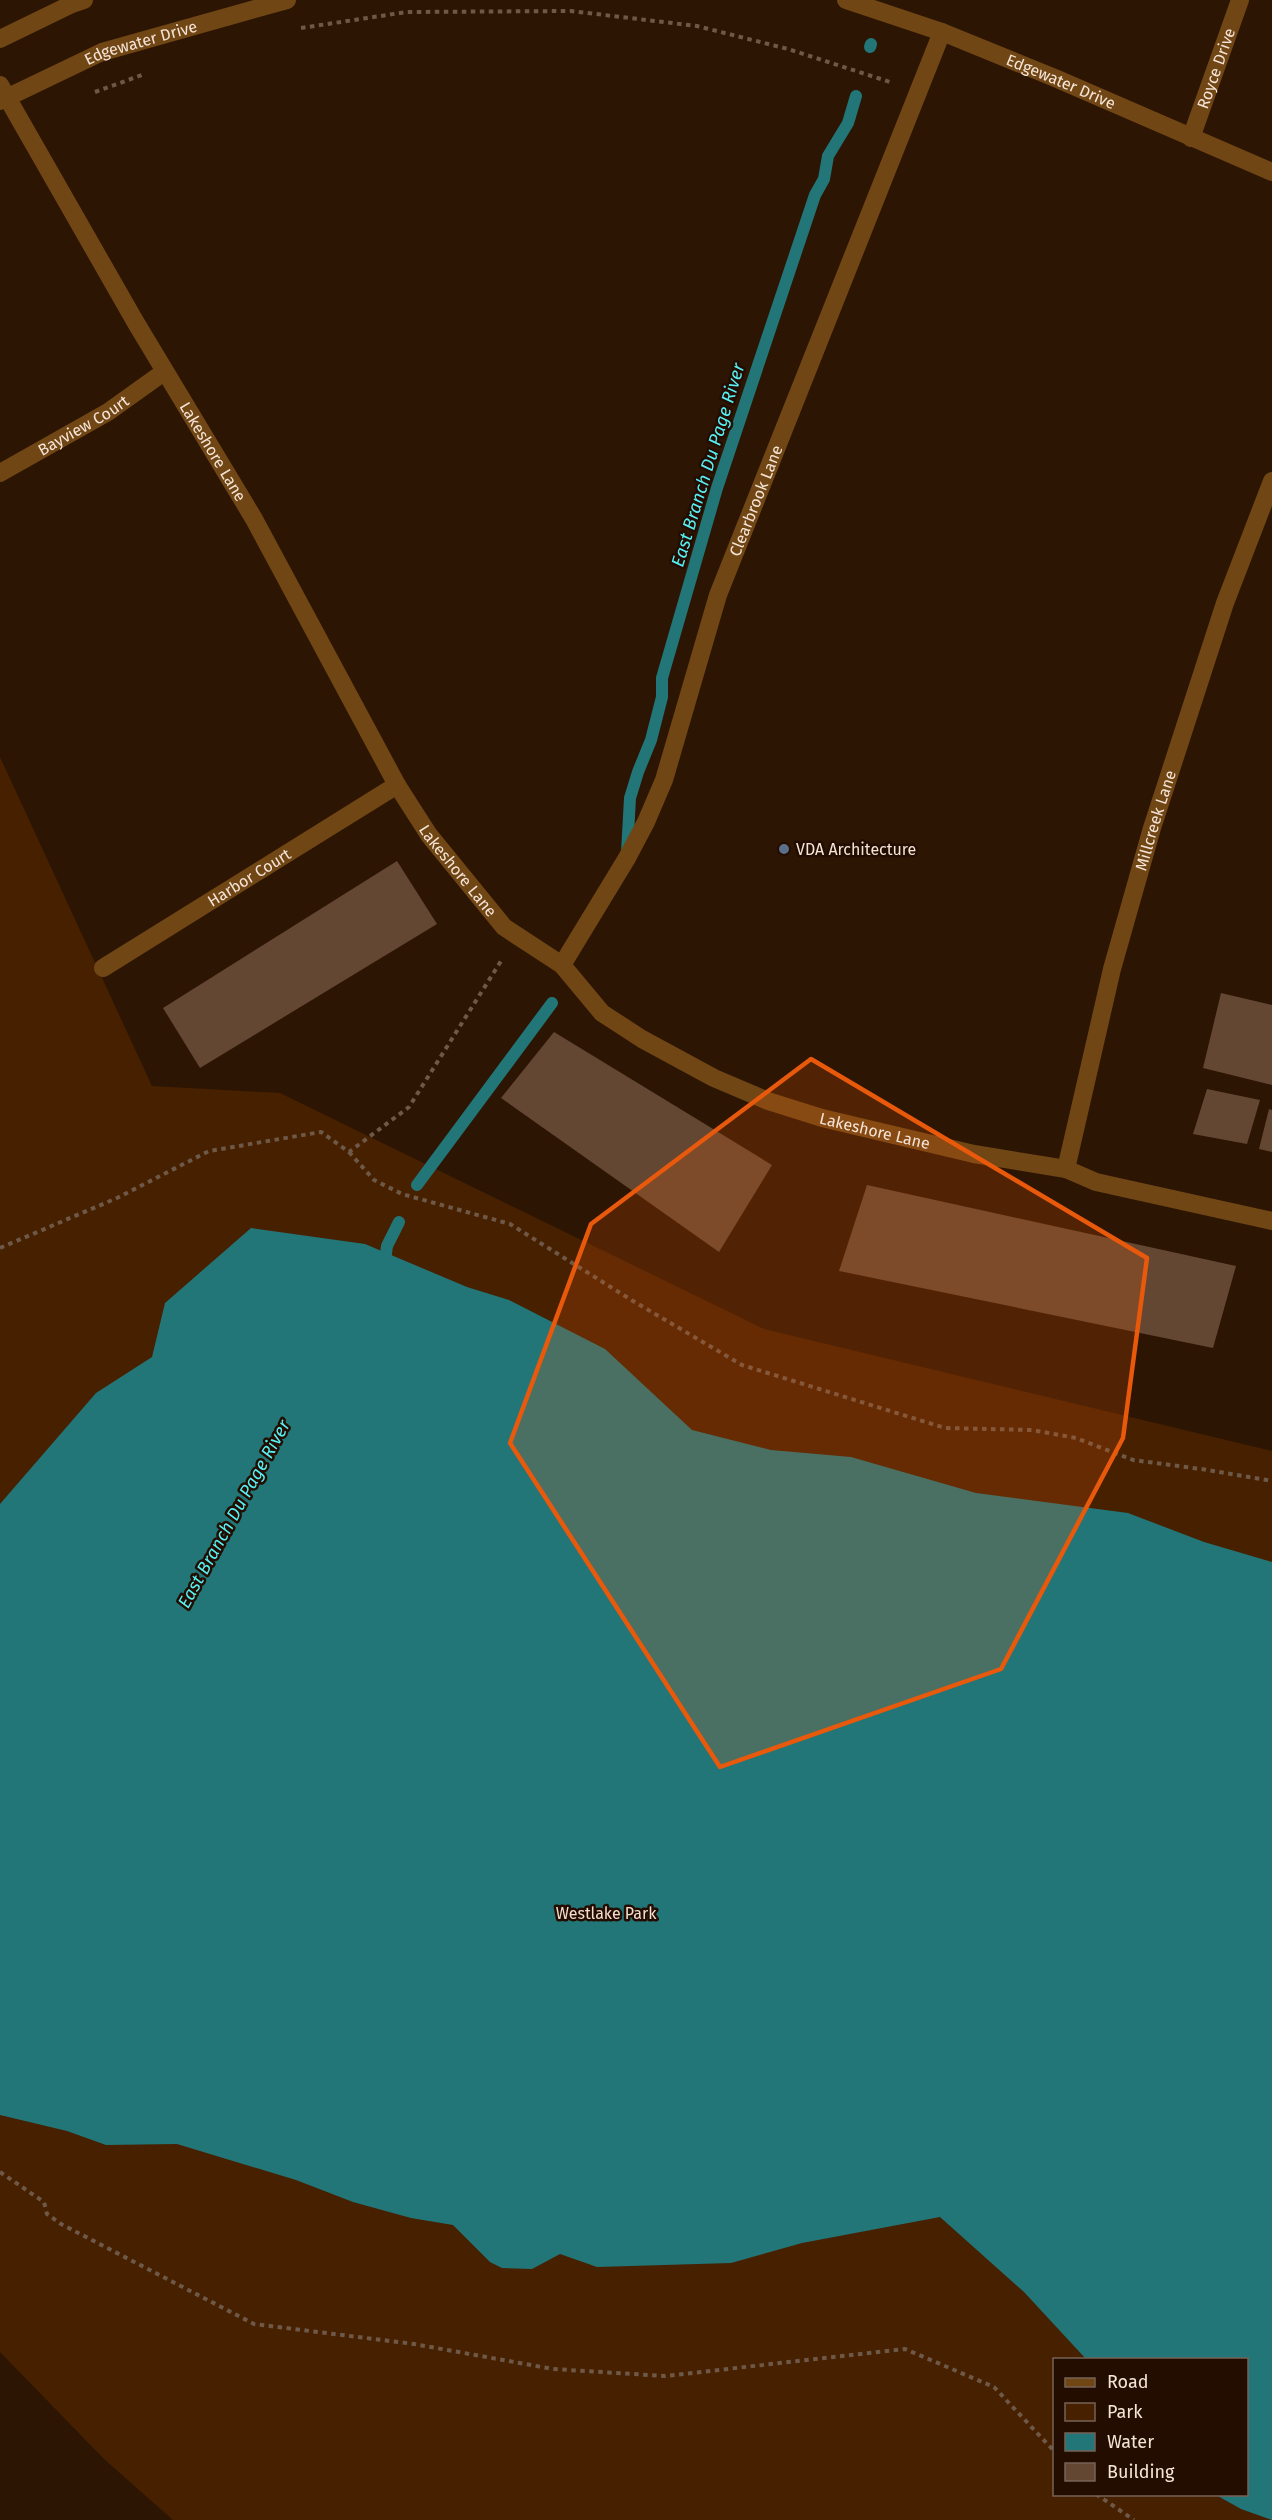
<svg xmlns="http://www.w3.org/2000/svg" width="1272" height="2520" font-family="'Fira Sans',sans-serif">
<style>
.green{fill:#472000;fill-rule:evenodd}
.water{fill:#227678}
.lines{fill:none;stroke-linecap:round;stroke-linejoin:round}
.stream{stroke:#227678;stroke-width:12}
.building{fill:#634733}
.path{stroke:#6e5848;stroke-width:4;stroke-dasharray:4.5 4.5;stroke-linecap:butt}
.minor{stroke:#704614;stroke-width:18}
.tertiary{stroke:#704614;stroke-width:18}
.marked{fill:#e8590c;fill-opacity:0.2;stroke:#e8590c;stroke-width:4.5;stroke-linejoin:round}
.service-dot{fill:#5c6f8a;stroke:#230c00;stroke-width:2}
.labels{text-anchor:middle;dominant-baseline:central;stroke-width:5;stroke-linejoin:round;paint-order:stroke}
.street-label{font-size:16px;fill:#f5e4d8;stroke:#230c00}
.poi-label{font-size:16px;fill:#f5e4d8;stroke:#230c00;text-anchor:start}
.park-label{font-size:16px;fill:#f4decf;stroke:#230c00}
.water-label{font-size:18px;font-style:italic;fill:#56f0f4;stroke:#230c00}
</style>
<rect width="100%" height="100%" fill="#2d1503"/>
<path class="green" d="M0 757 152 1086 280 1093 764 1329 1272 1451V2520H173L104 2459 0 2352ZM1054 2360H1246V2494H1054Z"/>
<path class="water" d="M251 1228 365 1244 467 1287 509 1300 605 1349 692 1430 771 1450 851 1457 976 1493 1128 1513 1204 1542 1272 1562V2520L1241 2509 1216 2495 1246 2494V2360L1086 2359 1024 2292 940 2217 802 2243 731 2263 597 2267 560 2254 532 2269 502 2268 490 2262 453 2225 411 2218 353 2202 296 2180 177 2144 106 2145 67 2131 0 2115V1504L96 1393 152 1357 165 1303Z"/>
<g class="lines">
<g class="stream">
<path d="M870 47 871 44"/>
<path d="M627 853 630 798 638 772 651 740 662 697V678L717 488 815 195 824 179 828 156 848 123 856 96"/>
<path d="M417 1185 552 1003"/>
<path d="M384 1268 387 1246 399 1222"/>
</g>
</g>
<g class="building">
<path d="M397 861 437 924 200 1068 163 1008Z"/>
<path d="M1221 993 1272 1005V1085L1203 1068Z"/>
<path d="M554 1032 772 1165 719 1252 501 1098Z"/>
<path d="M1207 1089 1260 1100 1247 1144 1193 1134Z"/>
<path d="M1269 1109 1272 1110V1152L1259 1149Z"/>
<path d="M867 1185 1236 1266 1213 1348 839 1271Z"/>
</g>
<g class="lines">
<g class="path">
<path d="M301 28 407 12 571 11 697 26 788 49 890 82"/>
<path d="M95 92 142 75"/>
<path d="M349 1152 374 1180 402 1194 510 1224 633 1301 742 1365 945 1428 1032 1430 1076 1438 1133 1460 1201 1469 1272 1481"/>
<path d="M0 1248 117 1198 209 1151 321 1132 349 1152 409 1107 501 961"/>
<path d="M0 2172 44 2202 47 2214 61 2224 254 2324 414 2344 553 2369 665 2376 905 2349 994 2387 1054 2451"/>
<path d="M1096 2494 1134 2520"/>
</g>
<g class="minor">
<path id="s1" d="M0 85 136 323 254 519 397 785 429 835 504 927 562 965 602 1013 642 1039 714 1078 768 1101 822 1118 974 1154 1066 1169 1096 1182 1272 1221"/>
<path id="s2" d="M1191 138 1240 0"/>
<path id="s3" d="M0 473 108 412 164 372"/>
<path id="s4" d="M562 965 627 858 646 822 664 780 718 595 942 32"/>
<path id="s5" d="M103 968 397 785"/>
<path id="s6" d="M1066 1169 1112 969 1152 828 1225 603 1272 481"/>
</g>
<g class="tertiary">
<path id="s7" d="M846 0 942 32 1055 78 1272 172"/>
<path d="M0 39 72 4 84 0"/>
<path id="s8" d="M0 101 102 52 287 0"/>
</g>
</g>
<path class="marked" d="M811 1059 1147 1258 1123 1438 1001 1669 720 1767 510 1443 591 1224Z"/>
<circle class="service-dot" cx="784" cy="849" r="6"/>
<g class="labels">
<g class="street-label">
<text stroke="none"><textPath href="#s8" startOffset="153">Edgewater Drive</textPath></text>
<text stroke="none"><textPath href="#s2" startOffset="74">Royce Drive</textPath></text>
<text stroke="none"><textPath href="#s7" startOffset="230">Edgewater Drive</textPath></text>
<text stroke="none"><textPath href="#s3" startOffset="96">Bayview Court</textPath></text>
<text stroke="none"><textPath href="#s1" startOffset="424">Lakeshore Lane</textPath></text>
<text stroke="none"><textPath href="#s4" startOffset="506">Clearbrook Lane</textPath></text>
<text stroke="none"><textPath href="#s6" startOffset="360">Millcreek Lane</textPath></text>
<text stroke="none"><textPath href="#s1" startOffset="910">Lakeshore Lane</textPath></text>
<text stroke="none"><textPath href="#s5" startOffset="172">Harbor Court</textPath></text>
<text stroke="none"><textPath href="#s1" startOffset="1414">Lakeshore Lane</textPath></text>
</g>
<g class="poi-label">
<text x="796" y="849">VDA Architecture</text>
</g>
<g class="park-label">
<text x="606" y="1913">Westlake Park</text>
</g>
<g class="water-label">
<text transform="translate(708 465) rotate(-73)">East Branch Du Page River</text>
<text transform="translate(234 1514) rotate(-61)">East Branch Du Page River</text>
</g>
</g>
<rect x="1053" y="2358" width="195" height="138" fill="#230c00" stroke="#776256" stroke-width="1.5"/>
<rect x="1065" y="2378" width="30" height="9" fill="#704614" stroke="#776256" stroke-width="1.5"/>
<text x="1107" y="2388" font-size="18" fill="#f5e4d8">Road</text>
<rect x="1065" y="2403" width="30" height="18" fill="#472000" stroke="#776256" stroke-width="1.5"/>
<text x="1107" y="2418" font-size="18" fill="#f5e4d8">Park</text>
<rect x="1065" y="2433" width="30" height="18" fill="#227678" stroke="#776256" stroke-width="1.5"/>
<text x="1107" y="2448" font-size="18" fill="#f5e4d8">Water</text>
<rect x="1065" y="2463" width="30" height="18" fill="#634733" stroke="#776256" stroke-width="1.5"/>
<text x="1107" y="2478" font-size="18" fill="#f5e4d8">Building</text>
</svg>
